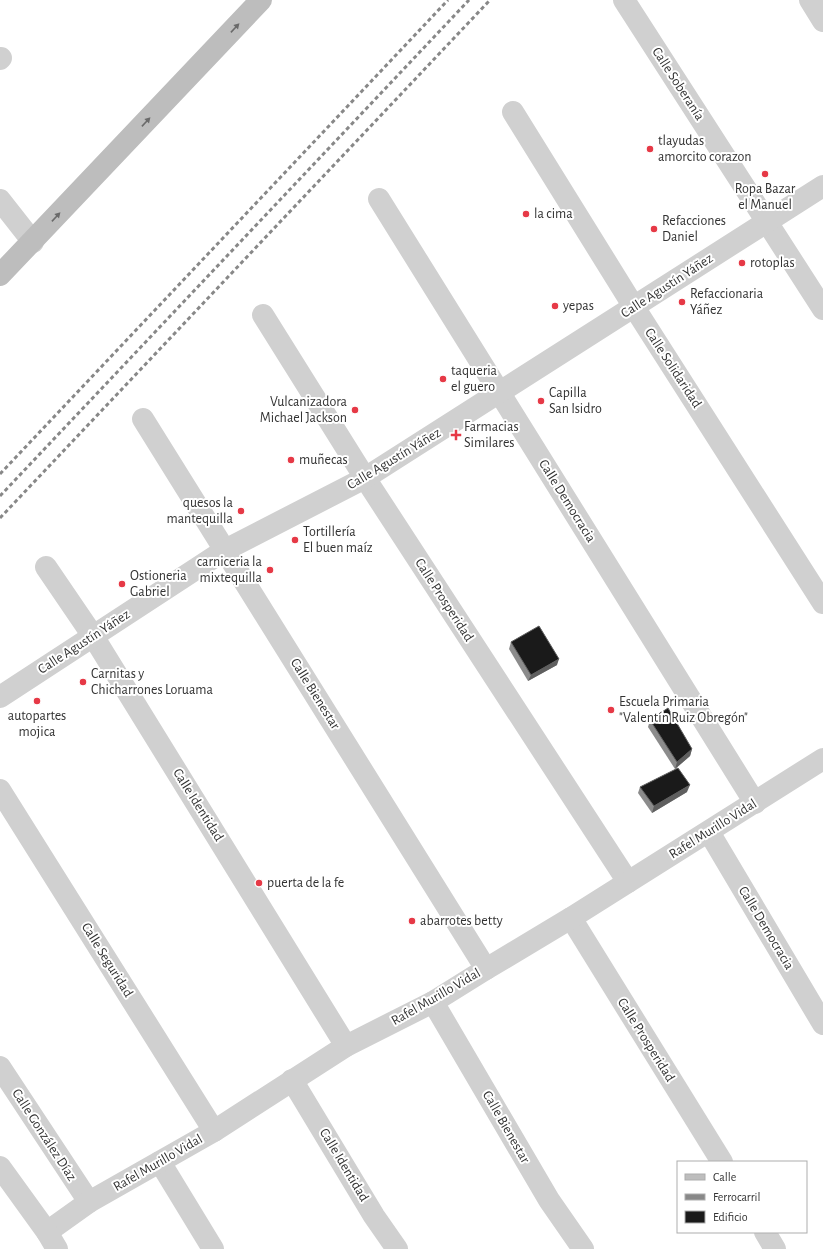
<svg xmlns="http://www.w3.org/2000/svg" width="823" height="1249" font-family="'Alegreya Sans',sans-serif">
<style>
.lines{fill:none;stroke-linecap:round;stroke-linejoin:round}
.minor{stroke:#d0d0d0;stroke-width:22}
.tertiary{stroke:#d0d0d0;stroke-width:22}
.secondary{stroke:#bdbdbd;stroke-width:22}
.rail{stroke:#888;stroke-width:3;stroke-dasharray:4 3;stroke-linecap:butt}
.wall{fill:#8c8c8c}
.shaded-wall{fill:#5f5f5f}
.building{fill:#1a1a1a;stroke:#5f5f5f}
.oneway{fill:#6a6a6a}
.poi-dot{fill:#e63946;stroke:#fff;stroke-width:1.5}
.labels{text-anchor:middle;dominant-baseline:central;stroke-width:4;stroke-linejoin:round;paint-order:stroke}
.street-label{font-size:14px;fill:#333;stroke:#fff}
.poi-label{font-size:14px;fill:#333;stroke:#fff;text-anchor:start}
</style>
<rect width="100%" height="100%" fill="#fff"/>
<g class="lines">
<g class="minor">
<path d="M624 0 823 309"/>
<path d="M810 0 823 21"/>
<path d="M0 59 1 58"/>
<path d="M513 112 634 307 823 603"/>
<path d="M379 199 755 803"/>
<path d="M0 200 33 242"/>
<path d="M263 315 365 478 628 882"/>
<path d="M143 419 486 969"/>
<path d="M46 567 93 636 346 1046"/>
<path d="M0 790 214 1131"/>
<path d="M709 832 823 1024"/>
<path d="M571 918 722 1162"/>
<path d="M433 1002 549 1200 583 1249"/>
<path d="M0 1067 89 1202"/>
<path d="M292 1080 374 1216 397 1249"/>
<path d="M160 1162 213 1249"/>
<path d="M47 1232 89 1202 214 1131 346 1046 433 1002 486 969 571 918 823 759"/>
<path d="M765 1232 775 1249"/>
</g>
<g class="tertiary">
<path d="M0 697 225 550 365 478 823 186"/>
<path d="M0 1167 47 1232 57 1249"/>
</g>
<path class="secondary" d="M0 275 261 0"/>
<g class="rail">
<path d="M0 474 448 0"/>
<path d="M0 496 469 0"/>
<path d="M0 518 490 0"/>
</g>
</g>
<g class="wall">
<path d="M511 642 557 665 528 681 509 649Z"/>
<path d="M650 720 692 749 690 756 675 769 648 727Z"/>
<path d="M640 787 687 792 652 813 638 793Z"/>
</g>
<g class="shaded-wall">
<path d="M559 659 557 665 528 681 531 675Z"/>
<path d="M692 749 690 756 675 769 677 762Z"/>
<path d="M690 785 687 792 652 813 654 806Z"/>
</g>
<g class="building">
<path d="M539 626 559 659 531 675 511 642Z"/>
<path d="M668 708 692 749 677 762 650 720Z"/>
<path d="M678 768 690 785 654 806 640 787Z"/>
</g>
<defs><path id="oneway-solid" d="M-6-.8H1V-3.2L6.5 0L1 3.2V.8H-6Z"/></defs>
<g class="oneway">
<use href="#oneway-solid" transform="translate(235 28) rotate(-47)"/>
<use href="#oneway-solid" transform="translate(146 122) rotate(-47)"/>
<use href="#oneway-solid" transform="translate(56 217) rotate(-47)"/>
</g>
<g class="poi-dot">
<circle cx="650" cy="149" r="4"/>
<circle cx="765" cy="174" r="4"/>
<circle cx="526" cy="214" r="4"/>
<circle cx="654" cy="229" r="4"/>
<circle cx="742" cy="263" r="4"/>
<circle cx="682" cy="302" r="4"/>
<circle cx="555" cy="306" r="4"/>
<circle cx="443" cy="379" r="4"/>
<circle cx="541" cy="401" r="4"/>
<circle cx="355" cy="410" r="4"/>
<path d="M454 429h4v4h4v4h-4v4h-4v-4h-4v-4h4z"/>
<circle cx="291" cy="460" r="4"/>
<circle cx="241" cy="511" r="4"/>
<circle cx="295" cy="540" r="4"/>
<circle cx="270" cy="570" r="4"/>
<circle cx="122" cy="584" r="4"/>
<circle cx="83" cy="682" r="4"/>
<circle cx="37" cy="701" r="4"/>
<circle cx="611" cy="710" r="4"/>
<circle cx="259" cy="883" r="4"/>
<circle cx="412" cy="921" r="4"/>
</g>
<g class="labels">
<g class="street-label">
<text transform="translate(678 84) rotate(57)">Calle Soberanía</text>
<text transform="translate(667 286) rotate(-33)">Calle Agustín Yáñez</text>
<text transform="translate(673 368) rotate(57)">Calle Solidaridad</text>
<text transform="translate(394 459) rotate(-31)">Calle Agustín Yáñez</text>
<text transform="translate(567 501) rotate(58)">Calle Democracia</text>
<text transform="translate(444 600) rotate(57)">Calle Prosperidad</text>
<text transform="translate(84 642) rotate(-33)">Calle Agustín Yáñez</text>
<text transform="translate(315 694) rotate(58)">Calle Bienestar</text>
<text transform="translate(198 805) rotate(58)">Calle Identidad</text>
<text transform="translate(713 829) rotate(-32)">Rafel Murillo Vidal</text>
<text transform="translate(766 928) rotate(59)">Calle Democracia</text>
<text transform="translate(107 960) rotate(58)">Calle Seguridad</text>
<text transform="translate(436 997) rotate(-30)">Rafel Murillo Vidal</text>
<text transform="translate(646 1040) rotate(58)">Calle Prosperidad</text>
<text transform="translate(506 1127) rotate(60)">Calle Bienestar</text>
<text transform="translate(44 1135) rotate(57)">Calle González Díaz</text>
<text transform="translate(158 1163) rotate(-30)">Rafel Murillo Vidal</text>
<text transform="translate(344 1165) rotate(59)">Calle Identidad</text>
</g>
<g class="poi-label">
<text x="658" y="141">tlayudas<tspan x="658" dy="16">amorcito corazon</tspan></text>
<text x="765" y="189" text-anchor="middle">Ropa Bazar<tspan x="765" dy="16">el Manuel</tspan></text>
<text x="534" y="214">la cima</text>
<text x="662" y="221">Refacciones<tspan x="662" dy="16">Daniel</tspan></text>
<text x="750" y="263">rotoplas</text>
<text x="690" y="294">Refaccionaria<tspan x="690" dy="16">Yáñez</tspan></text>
<text x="563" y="306">yepas</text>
<text x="451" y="371">taqueria<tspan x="451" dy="16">el guero</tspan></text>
<text x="549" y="393">Capilla<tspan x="549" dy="16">San Isidro</tspan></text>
<text x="347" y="402" text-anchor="end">Vulcanizadora<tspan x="347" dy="16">Michael Jackson</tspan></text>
<text x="464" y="427">Farmacias<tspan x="464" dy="16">Similares</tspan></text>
<text x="299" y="460">muñecas</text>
<text x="233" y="503" text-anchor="end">quesos la<tspan x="233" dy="16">mantequilla</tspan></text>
<text x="303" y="532">Tortillería<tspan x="303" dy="16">El buen maíz</tspan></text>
<text x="262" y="562" text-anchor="end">carniceria la<tspan x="262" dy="16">mixtequilla</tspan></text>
<text x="130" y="576">Ostioneria<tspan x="130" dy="16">Gabriel</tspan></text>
<text x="91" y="674">Carnitas y<tspan x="91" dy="16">Chicharrones Loruama</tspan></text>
<text x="619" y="702">Escuela Primaria<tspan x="619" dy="16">"Valentín Ruiz Obregón"</tspan></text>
<text x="37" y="716" text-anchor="middle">autopartes<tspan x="37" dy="16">mojica</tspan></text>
<text x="267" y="883">puerta de la fe</text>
<text x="420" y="921">abarrotes betty</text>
</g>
</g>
<rect x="677" y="1161" width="130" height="72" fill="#ffffff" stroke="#adadad"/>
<rect x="685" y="1174" width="20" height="6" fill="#bdbdbd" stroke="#adadad"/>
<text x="713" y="1181" font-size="12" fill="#333333">Calle</text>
<rect x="685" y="1194" width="20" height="6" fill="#888888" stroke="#adadad"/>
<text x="713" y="1201" font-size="12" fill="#333333">Ferrocarril</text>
<rect x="685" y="1211" width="20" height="12" fill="#1a1a1a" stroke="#adadad"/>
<text x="713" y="1221" font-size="12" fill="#333333">Edificio</text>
</svg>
